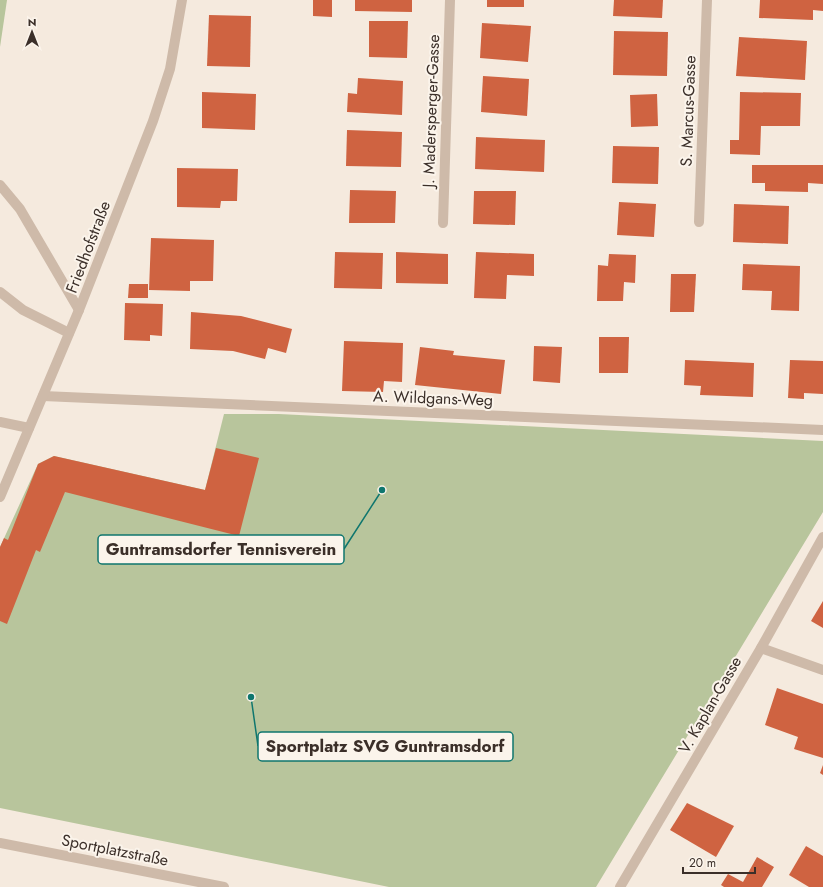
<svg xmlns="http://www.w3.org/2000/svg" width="823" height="887" font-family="Jost,sans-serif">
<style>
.green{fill:#b8c59c}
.building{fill:#cf6341}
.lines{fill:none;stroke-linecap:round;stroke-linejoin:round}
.minor{stroke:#cebaa9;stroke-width:10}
.labels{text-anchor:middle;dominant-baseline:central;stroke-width:4;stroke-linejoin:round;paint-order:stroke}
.street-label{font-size:16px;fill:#3b2f29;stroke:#fbf4eb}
.leader{fill:none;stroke:#0f766e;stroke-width:1.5}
.callout-dot{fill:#0f766e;stroke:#fbf4eb;stroke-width:1.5}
.callout{fill:#fbf4eb;stroke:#0f766e;stroke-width:1.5}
.callout-label{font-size:17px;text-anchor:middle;font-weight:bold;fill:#3b2f29}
</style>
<rect width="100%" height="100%" fill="#f5eade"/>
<g class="green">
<path d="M0 0H7L0 47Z"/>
<path d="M224 414H279L823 441V512L596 887H389L0 808V547L38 464 54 456 205 490Z"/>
</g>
<g class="building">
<path d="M313 0H332V17L313 16Z"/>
<path d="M355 0H412V12L355 11Z"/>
<rect x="487" y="0" width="37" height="7"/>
<path d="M614 0H663L662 18 613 16Z"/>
<path d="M760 0H823V11L813 10V20L759 18Z"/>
<path d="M209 15 251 16 250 67 207 66Z"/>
<path d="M369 21H408L407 58 369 57Z"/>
<path d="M482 23 531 26 528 62 480 58Z"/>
<path d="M614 31 668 32 667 76 613 75Z"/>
<path d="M739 37 807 41 805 80 736 76Z"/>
<path d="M483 76 529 79 527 116 481 112Z"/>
<path d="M358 78 403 81 402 115 347 112 348 93 357 94Z"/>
<path d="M202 92 256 94 255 130 202 128Z"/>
<path d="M740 92 801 93 800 126H761L760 155 730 154V140H739Z"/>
<path d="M657 94 658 126 631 127 630 95Z"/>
<path d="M347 130 402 132 401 167 346 166Z"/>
<path d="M476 137 545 140 544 172 475 169Z"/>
<path d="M613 146 659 147 658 184 612 183Z"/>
<path d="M752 165H823V184L808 183V192L765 191V183H752Z"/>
<path d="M177 168 238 169 237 201H221L220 208 177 207Z"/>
<path d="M350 190 396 191 395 223H349Z"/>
<path d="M474 191H516L515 225 473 224Z"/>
<path d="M619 202 656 204 654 237 617 235Z"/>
<path d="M734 204 789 206 788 244 733 242Z"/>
<path d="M151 238 214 240 213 281H190V291L149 290Z"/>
<path d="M335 252 383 253 382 289 334 288Z"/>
<path d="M396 252 448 254V284L396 283Z"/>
<path d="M476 252 534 254V276L507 275 506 299 474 298Z"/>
<path d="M609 254 636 255 635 283 624 282 623 301H597L598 265 608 266Z"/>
<path d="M743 264 800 266 799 311 771 310 772 291 742 290Z"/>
<path d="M671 274H696L694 312H670Z"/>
<path d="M129 284H148V298H128Z"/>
<path d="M125 303 163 304 162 336 150 335V341L124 340Z"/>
<path d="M191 312 241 316 292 329 286 353 268 348 265 359 233 351 190 349Z"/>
<path d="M599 337H629L628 373H599Z"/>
<path d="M344 341 403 343 402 382 384 381 383 392 342 391Z"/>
<path d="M534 346 562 347 560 383 533 381Z"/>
<path d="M420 347 454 351 453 355 505 360 501 394 415 385Z"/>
<path d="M685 360 754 363 753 397 700 395 701 386 684 385Z"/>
<path d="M790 360 823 361V394L804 393V399L788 398Z"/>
<path d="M216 448 259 458 239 536 65 492 40 552 36 550 7 624 0 621V547L4 538 8 540 38 464 54 456 205 490Z"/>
<path d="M823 601V628L811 621Z"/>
<path d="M777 688 823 704V758L794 749 798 737 765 725Z"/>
<path d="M823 765V775L820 773Z"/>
<path d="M687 803 734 826 716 857 670 830Z"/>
<path d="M806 846 823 856V887H809L789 875Z"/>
<path d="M757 857 774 867 762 887H724L721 885 728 874 743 882Z"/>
</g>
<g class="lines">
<g class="minor">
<path d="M0 185 20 209 79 310"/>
<path d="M699 222 707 0"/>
<path d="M443 223 450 0"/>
<path d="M0 292 23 310 69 333"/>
<path d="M43 396 823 430"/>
<path d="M0 422 29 428"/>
<path d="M0 497 79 310 153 121 170 69 182 0"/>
<path d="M761 648 823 670"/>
<path d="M0 843 224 887"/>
<path d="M620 887 761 648 823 537"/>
</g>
</g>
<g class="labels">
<g class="street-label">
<text transform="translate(431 111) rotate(-88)">J. Madersperger-Gasse</text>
<text transform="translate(688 111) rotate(-88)">S. Marcus-Gasse</text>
<text transform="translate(88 247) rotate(-69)">Friedhofstraße</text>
<text transform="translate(433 398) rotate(2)">A. Wildgans-Weg</text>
<text transform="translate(710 705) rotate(-60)">V. Kaplan-Gasse</text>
<text transform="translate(115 850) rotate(11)">Sportplatzstraße</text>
</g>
</g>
<path class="leader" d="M382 490L344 549M251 697L258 746"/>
<g class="callout-dot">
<circle cx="382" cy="490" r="4"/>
<circle cx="251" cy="697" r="4"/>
</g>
<g class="callout">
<rect x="98" y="535" width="246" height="29" rx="4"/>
<rect x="258" y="732" width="255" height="29" rx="4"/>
</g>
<g class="callout-label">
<text x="221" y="555">Guntramsdorfer Tennisverein</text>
<text x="385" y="752">Sportplatz SVG Guntramsdorf</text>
</g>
<g transform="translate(32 32)" stroke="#fbf4eb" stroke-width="3" paint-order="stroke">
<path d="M0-3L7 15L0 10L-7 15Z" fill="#3b2f29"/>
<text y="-6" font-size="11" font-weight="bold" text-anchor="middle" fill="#3b2f29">N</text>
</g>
<path d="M683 867v6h72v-6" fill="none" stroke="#3b2f29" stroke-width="2"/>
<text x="689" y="867" font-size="12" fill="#3b2f29" stroke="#fbf4eb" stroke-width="3" paint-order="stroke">20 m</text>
</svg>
